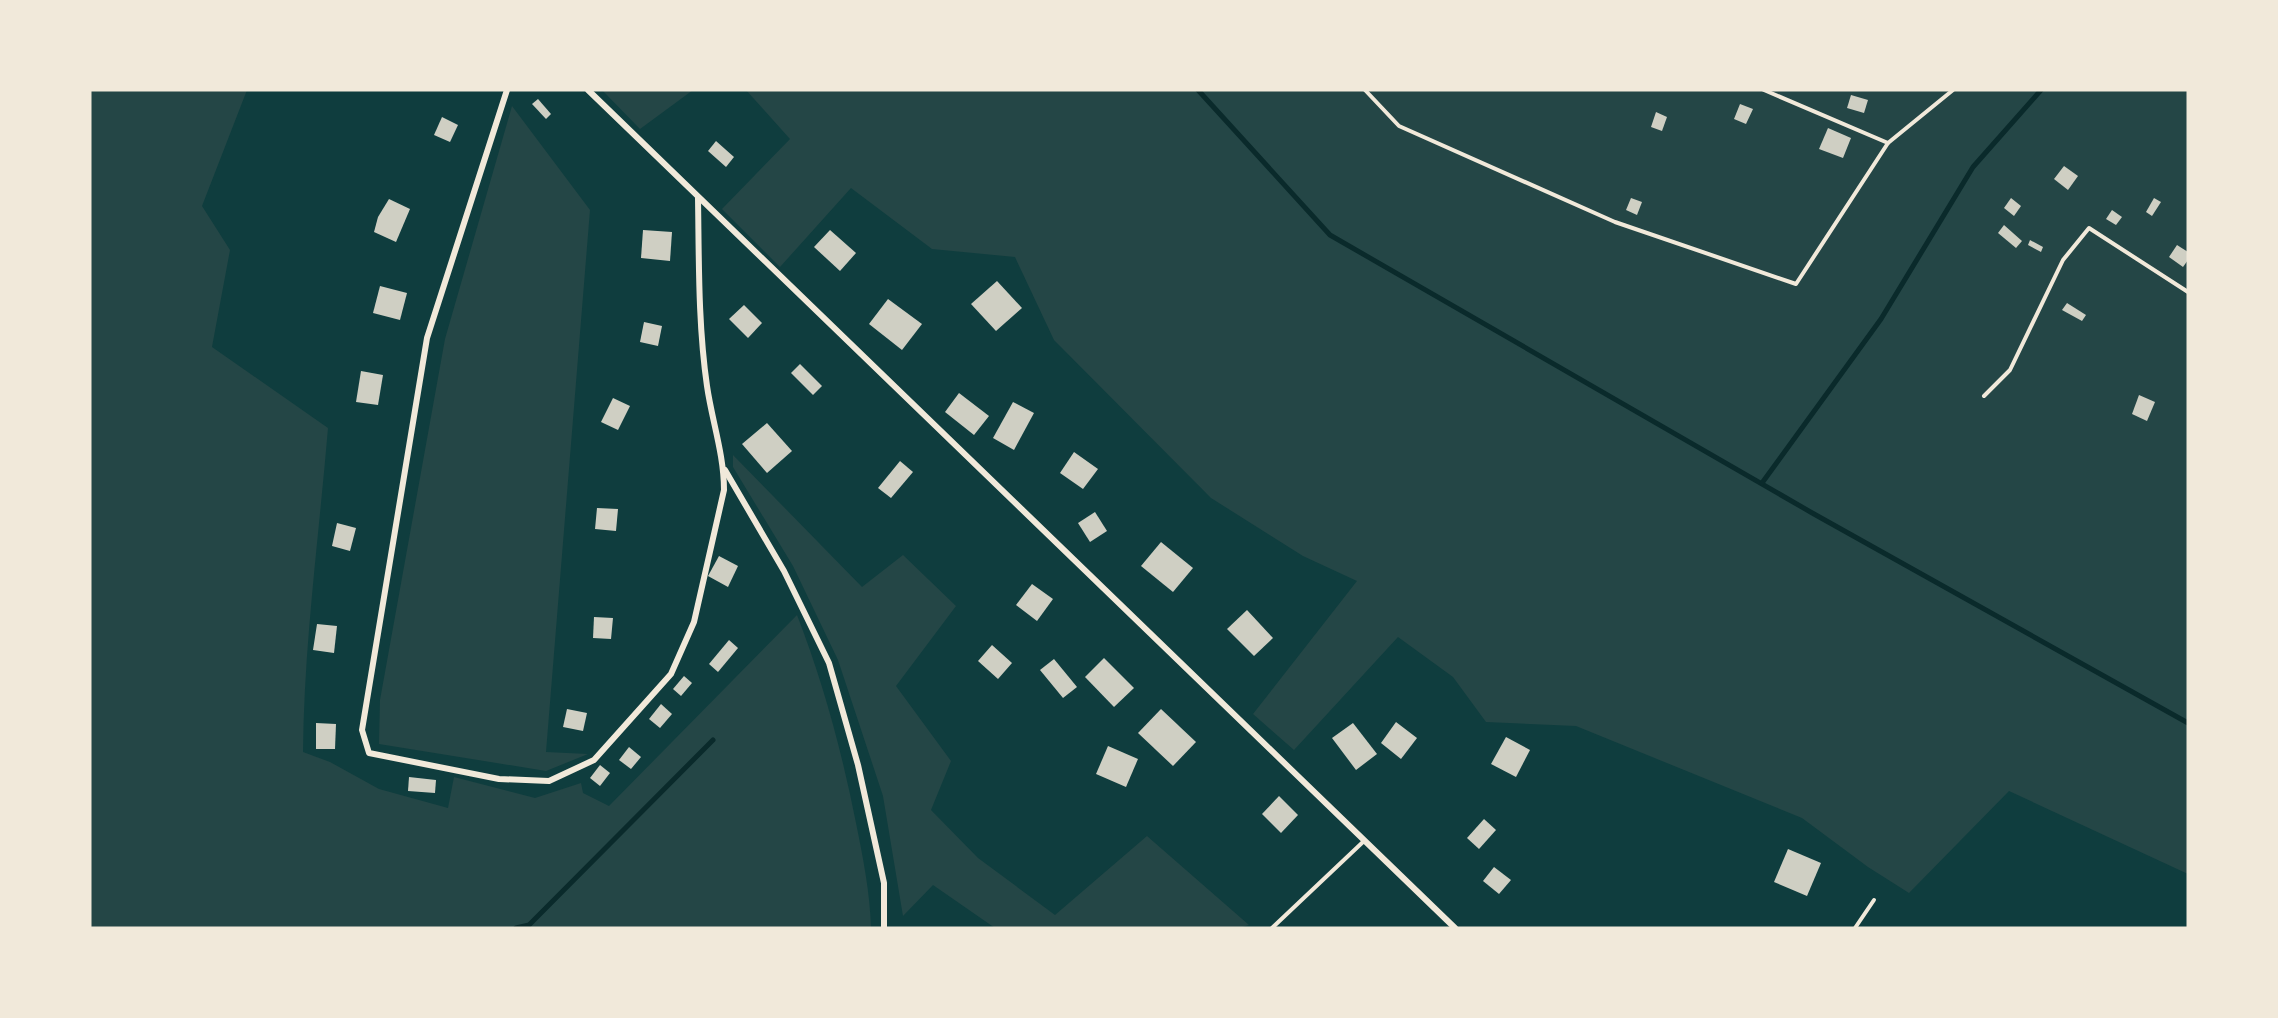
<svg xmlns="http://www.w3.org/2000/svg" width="2278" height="1018" font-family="'Work Sans',sans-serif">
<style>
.green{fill:#244646}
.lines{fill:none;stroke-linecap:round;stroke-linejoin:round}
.stream{stroke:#0a2a2b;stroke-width:5}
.building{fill:#cfcfc3}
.service{stroke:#f1e9da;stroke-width:4}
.minor{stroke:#f1e9da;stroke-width:6}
</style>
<rect width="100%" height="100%" fill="#0f3d3e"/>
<g class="green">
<path d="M90 90H247L202 206 230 250 212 347 328 428C319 536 304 643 303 752L330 762 379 789 448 808 454 777 535 798 581 783 583 793 609 806 797 615C823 682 842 752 856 823 863 858 870 892 871 928H90Z"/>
<path d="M602 90H693L640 129Z"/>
<path d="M746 90H2188V874L2009 791 1909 893 1868 867 1802 818 1576 726 1486 722 1453 677 1398 637 1294 750 1253 714 1357 581 1303 556 1211 498 1054 340 1015 257 932 249 851 188 780 267 722 209 790 139Z"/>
<path d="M512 106 590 210 546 752 588 754 546 771 379 744 380 700 445 339Z"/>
<path d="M733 455 862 587 903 555 956 606 896 686 951 761 931 810 978 858 1055 915 1147 836 1249 925 1239 928H995L933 885 903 916 883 796 838 660 793 566 733 467Z"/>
</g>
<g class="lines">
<g class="stream">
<path d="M1198 90 1330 235 1814 514 2188 723"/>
<path d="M1762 483 1881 319 1973 167 2041 90"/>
<path d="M516 928 529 925 713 740"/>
</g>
</g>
<g class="building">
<path d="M1851 95 1868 100 1864 113 1847 108Z"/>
<path d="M538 99 551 114 546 119 532 104Z"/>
<path d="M1740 104 1753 109 1746 124 1734 119Z"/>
<path d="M1656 112 1667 117 1662 131 1651 127Z"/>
<path d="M442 117 458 125 450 142 434 135Z"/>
<path d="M1828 128 1851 138 1843 158 1819 149Z"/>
<path d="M716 141 734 157 726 167 708 151Z"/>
<path d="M2064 166 2078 176 2068 190 2054 179Z"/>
<path d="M1631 198 1642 202 1637 215 1626 210Z"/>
<path d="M2011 198 2021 206 2014 216 2004 208Z"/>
<path d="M2154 198 2161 202 2152 216 2146 212Z"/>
<path d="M389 199 410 209 396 242 374 232 378 217Z"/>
<path d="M2112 210 2122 217 2116 225 2106 219Z"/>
<path d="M2004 225 2022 241 2016 248 1998 233Z"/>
<path d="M643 230 672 232 670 261 641 258Z"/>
<path d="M830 230 856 253 840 271 814 247Z"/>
<path d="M2030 240 2043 247 2041 252 2028 245Z"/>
<path d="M2177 245 2188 252V260L2183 267 2169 257Z"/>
<path d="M997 281 1022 308 996 331 971 304Z"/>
<path d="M380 286 407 293 400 320 373 313Z"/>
<path d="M888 299 922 324 902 350 869 324Z"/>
<path d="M2067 303 2086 315 2082 321 2062 310Z"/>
<path d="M744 305 762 323 748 338 729 319Z"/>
<path d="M644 322 662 326 658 346 640 342Z"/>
<path d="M800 364 822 386 813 395 791 373Z"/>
<path d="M361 371 383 375 378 405 356 402Z"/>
<path d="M959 393 989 416 974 435 945 412Z"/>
<path d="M2139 395 2155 402 2147 421 2132 414Z"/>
<path d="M613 398 630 406 618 430 601 422Z"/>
<path d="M1013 402 1034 413 1014 450 993 438Z"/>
<path d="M767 423 792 451 767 473 742 444Z"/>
<path d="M1074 452 1098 469 1083 489 1060 473Z"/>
<path d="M900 461 913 472 891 498 878 488Z"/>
<path d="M597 508 618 509 616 531 595 529Z"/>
<path d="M1095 512 1107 531 1090 542 1078 523Z"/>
<path d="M337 523 356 528 350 551 332 546Z"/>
<path d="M1161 542 1193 568 1173 592 1141 566Z"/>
<path d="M719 556 738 566 728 587 708 576Z"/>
<path d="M1032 584 1053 599 1037 621 1016 605Z"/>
<path d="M1247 610 1273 638 1254 656 1227 629Z"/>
<path d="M594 617 613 618 611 639 593 638Z"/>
<path d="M317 624 337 626 334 653 313 650Z"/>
<path d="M729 640 738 648 718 672 709 664Z"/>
<path d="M992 645 1012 663 998 679 978 661Z"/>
<path d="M1104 658 1134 688 1114 707 1085 677Z"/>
<path d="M1054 659 1077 687 1063 698 1040 670Z"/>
<path d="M684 676 692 683 681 696 673 689Z"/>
<path d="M661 704 672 714 660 728 649 719Z"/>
<path d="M567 709 587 713 583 731 563 727Z"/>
<path d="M1161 709 1196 742 1173 766 1138 733Z"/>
<path d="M1396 722 1417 738 1401 759 1381 743Z"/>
<path d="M316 723 336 724 335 749H316Z"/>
<path d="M1353 723 1377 754 1356 770 1332 738Z"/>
<path d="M1506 737 1530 750 1516 777 1491 764Z"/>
<path d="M1108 746 1138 759 1126 787 1096 774Z"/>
<path d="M629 747 641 757 631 769 619 760Z"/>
<path d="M600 765 610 773 600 786 590 778Z"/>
<path d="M409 777 436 780 435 793 408 791Z"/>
<path d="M1279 796 1298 815 1281 833 1262 814Z"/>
<path d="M1484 819 1496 830 1479 849 1467 838Z"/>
<path d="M1788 849 1821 863 1807 896 1774 882Z"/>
<path d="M1494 867 1511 880 1499 894 1483 881Z"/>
</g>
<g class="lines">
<g class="service">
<path d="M1365 90 1399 126 1615 222 1796 284 1888 143 1764 90"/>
<path d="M1888 143 1953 90"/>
<path d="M1984 396 2010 370 2063 260 2089 228 2188 292"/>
<path d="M1272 928 1364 841"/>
<path d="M1855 928 1874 900"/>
</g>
<g class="minor">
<path d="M507 90 427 338 362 730 369 753 499 779 549 781 594 760 671 674 694 622 724 490C724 454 712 421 707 386 698 324 699 260 698 198"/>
<path d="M588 90 1455 928"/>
<path d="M725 470 784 571 829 663 858 765 884 883V928"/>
</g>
</g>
<rect width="2278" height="1018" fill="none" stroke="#f1e9da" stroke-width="183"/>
</svg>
